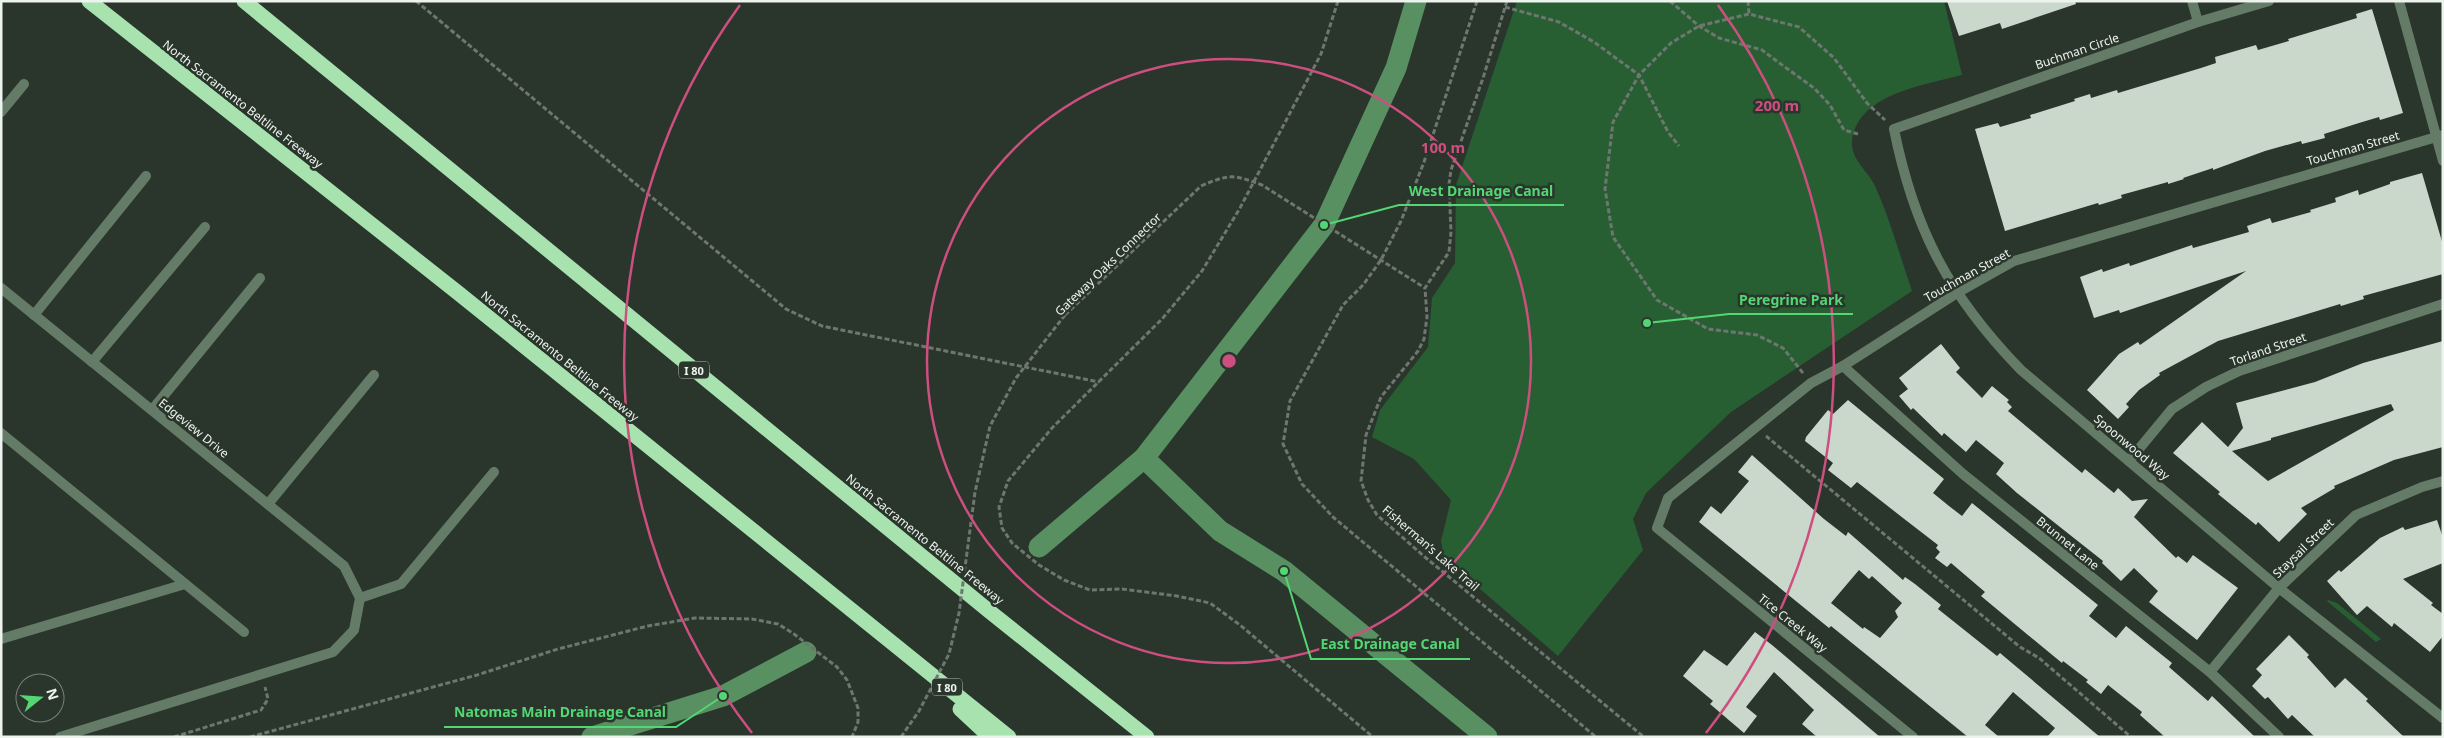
<svg xmlns="http://www.w3.org/2000/svg" width="2444" height="738" font-family="'Noto Sans',sans-serif">
<style>
.green{fill:#275f33}
.lines{fill:none;stroke-linecap:round;stroke-linejoin:round}
.canal{stroke:#589061;stroke-width:21}
.building{fill:#cad7cb;fill-rule:evenodd}
.path{stroke:#6e776f;stroke-width:3;stroke-dasharray:5 2.5;stroke-linecap:butt}
.lane{stroke:#647c67;stroke-width:10}
.street{stroke:#647c67;stroke-width:10}
.highway{stroke:#a7e2af;stroke-width:15}
.path-bridge{stroke:#6e776f;stroke-width:3;stroke-dasharray:5 2.5;stroke-linecap:butt}
.ring{fill:none;stroke:#cd4f80;stroke-width:2.5}
.labels{text-anchor:middle;dominant-baseline:central;stroke-width:5;stroke-linejoin:round;paint-order:stroke}
.shield{fill:#2a352c;stroke:#b2bbb4;stroke-width:1}
.shield-label{font-size:11px;font-weight:bold;fill:#edf4ee}
.street-label{font-size:12px;fill:#edf4ee;stroke:#2a352c}
.centre{fill:#cd4f80;stroke:#2a352c;stroke-width:2.5}
.ring-label{font-size:15px;text-anchor:middle;font-weight:bold;fill:#cd4f80;stroke:#2a352c;stroke-width:5;stroke-linejoin:round;paint-order:stroke}
.leader{fill:none;stroke:#53d673;stroke-width:2}
.callout-dot{fill:#53d673;stroke:#2a352c;stroke-width:2}
.callout-label{font-size:14px;text-anchor:middle;font-weight:bold;fill:#53d673;stroke:#2a352c;stroke-width:5;stroke-linejoin:round;paint-order:stroke}
</style>
<rect width="100%" height="100%" fill="#2a352c"/>
<g class="green">
<path d="M1517 1H1944L1962 75C1925 85 1856 94 1852 142 1851 160 1869 172 1875 186 1890 219 1900 256 1912 291L1731 412 1646 493 1633 519 1643 550 1558 656 1444 558 1441 541 1451 500 1414 459 1372 437 1380 410 1428 347 1432 298 1455 263 1456 185Z"/>
<path d="M2328 600 2337 603 2381 639 2376 642 2327 601Z"/>
</g>
<g class="lines">
<g class="canal">
<path d="M1144 458 1220 531 1284 571 1487 737"/>
<path d="M1039 547 1144 458 1324 225 1396 68 1416 1"/>
<path d="M592 737 723 696 806 652"/>
</g>
</g>
<g class="building">
<path d="M1947 1H2075L2076 4 2002 29 2000 23 1959 36Z"/>
<path d="M2372 9 2403 113 2380 120 2379 117 2359 123 2324 134 2325 138 2302 144 2301 141 2265 151 2213 170V168L2183 178 2184 179 2168 184V182L2121 195 2122 198 2099 205 2098 203 2005 231 1975 129 1998 123 2000 127 2031 118 2030 115 2075 101 2074 99 2090 94 2091 98 2117 90 2118 93 2201 68 2216 63 2215 57 2256 45 2258 50 2289 41 2288 39 2357 18 2356 14Z"/>
<path d="M2422 173 2443 245V274L2363 296 2364 299 2341 306 2340 304 2218 341 2159 373 2160 375 2139 390 2126 404 2129 407 2118 419 2087 390 2119 354 2138 342 2140 345 2246 271 2120 313 2119 310 2094 318 2080 277 2102 269 2103 272 2129 263 2130 266 2192 245 2193 248 2249 232 2247 226 2270 218 2272 223 2311 212 2310 210 2336 202 2335 198 2358 190 2359 195 2390 184V182Z"/>
<path d="M2443 341V447L2394 460 2334 486 2335 488 2301 508 2307 514 2279 542 2258 522 2256 525 2218 494 2220 492 2173 453 2202 422 2228 447 2243 428 2236 403 2315 382 2363 363ZM2391 404 2394 410 2268 481 2232 451 2271 440V438Z"/>
<path d="M1941 344 1960 368 1956 372 1982 398 1992 386 2009 400 2007 402 2012 407 2008 411 2082 473 2085 469 2114 493 2118 488 2132 501 2148 499 2134 517 2176 558 2178 556 2187 563 2193 555 2238 588 2197 640 2149 602 2158 591 2134 568 2121 581 2102 563 2103 561 2017 493 1996 474 2004 463 1976 440 1966 452 1944 433 1942 436 1913 408 1911 410 1899 396 1908 389 1899 378Z"/>
<path d="M1848 400 1944 479 1933 493 1949 506 1962 516 1972 503 2098 605 2089 616 2116 638 2126 626 2172 663 2169 667 2208 701 2212 696 2255 737H2165L2140 715 2142 712 2108 685 2101 694 2086 682 2088 680 2063 661 2062 663 2005 616 1981 596 1985 592 1951 563 1947 567 1935 558 1940 552 1936 548 1938 545 1903 518 1857 482 1851 488 1828 470 1833 463 1805 441 1806 437 1828 410 1833 414Z"/>
<path d="M1752 455 1824 519 1846 536 1848 532 1903 580 1905 577 1915 584 1941 605 1938 609 1997 656 2000 653 2100 737H2047L2055 728 2013 692 1985 725 1999 737H1968L1831 626 1829 628 1699 522 1711 506 1721 514 1749 481 1738 472ZM1859 570 1869 579 1872 576 1902 603 1895 611 1898 617 1880 638 1864 627 1863 629 1831 603Z"/>
<path d="M2437 520 2443 538V563L2403 579 2433 603 2431 605 2443 614V636L2430 652 2394 623 2392 627 2367 606 2357 615 2327 581 2339 570 2341 572 2380 538 2403 527 2405 530Z"/>
<path d="M1755 632 1772 645 1880 737H1817L1802 724 1814 710 1774 672 1746 707 1757 716 1744 733 1710 704 1713 701 1683 676 1704 650 1727 666Z"/>
<path d="M2289 635 2309 655 2307 657 2335 688 2345 678 2368 699 2366 701 2404 737H2315L2292 715 2288 719 2268 697 2265 699 2252 686 2262 675 2256 669Z"/>
</g>
<g class="lines">
<g class="path">
<path d="M416 1 786 309 822 326 1099 382"/>
<path d="M1338 1 1321 54 1240 208 1202 271 1162 319 1052 428 1008 481 999 507 1002 528 1012 543 1039 565 1064 580 1090 590 1122 589 1177 596 1210 603 1240 625 1373 737"/>
<path d="M1477 1 1424 162 1401 221 1381 260 1363 285 1343 305 1290 401 1283 444 1302 484 1333 517 1596 737"/>
<path d="M1507 1 1483 78 1451 170 1449 184 1451 232 1449 252 1425 288 1427 317 1424 339 1418 351 1381 397 1366 435 1361 481 1368 500 1377 515 1426 558 1644 737"/>
<path d="M1670 1 1699 26 1719 38 1762 50 1778 62 1814 88 1830 105 1844 130 1858 134"/>
<path d="M1748 1 1749 14"/>
<path d="M1505 7 1559 22 1594 42 1639 75 1668 132 1679 146"/>
<path d="M1065 315 1201 186C1229 174 1233 174 1262 185L1425 288"/>
<path d="M1803 373 1783 348 1757 335 1708 329 1657 300 1613 237 1605 189 1613 122 1639 75 1671 43 1699 26 1749 14 1799 27 1834 58 1867 103 1885 120"/>
<path d="M1766 436 2020 647 2039 658 2131 737"/>
<path d="M174 737 261 710 268 699 265 687"/>
<path d="M250 737 477 675 558 649 648 626 695 618 752 619 778 624 794 634 837 667 847 680 858 708V722L852 737"/>
</g>
<g class="lane">
<path d="M1 112 24 84"/>
<path d="M34 315 146 176"/>
<path d="M92 362 205 227"/>
<path d="M152 410 260 278"/>
<path d="M1 433 244 632"/>
<path d="M268 504 374 375"/>
<path d="M360 598 401 584 494 472"/>
<path d="M1 639 185 584"/>
</g>
<g class="street">
<path d="M2192 1 2198 22"/>
<path d="M2269 1 2198 22 1894 129C1914 229 1949 296 2021 370L2279 588 2443 718"/>
<path d="M2399 1 2443 161"/>
<path d="M1 288 344 566 360 598 354 630 333 652 60 737"/>
<path d="M1843 366 1963 474 2210 672 2279 737"/>
<path d="M2129 461 2172 409 2206 387 2239 371 2443 304"/>
<path d="M2210 672 2279 588 2356 515 2422 487 2443 481"/>
<path d="M1913 737 1657 528 1668 498 1811 383 1843 366 1957 293 2014 261 2443 135"/>
</g>
<g class="highway">
<path d="M89 1 457 292 1009 737"/>
<path d="M244 1 989 611 1147 737"/>
<path d="M960 709 990 737"/>
</g>
<path class="path-bridge" d="M901 737 919 711 949 654 959 613 975 492 990 426 1016 378 1065 315"/>
</g>
<g class="ring">
<circle cx="1229" cy="361" r="302"/>
<path d="M752 733A605 605 0 0 1 740 5M1718 5A605 605 0 0 1 1706 733"/>
</g>
<g class="labels">
<g class="shield">
<rect x="679" y="361.5" width="30" height="17" rx="4"/>
<rect x="932" y="678.5" width="30" height="17" rx="4"/>
</g>
<g class="shield-label">
<text x="694" y="370">I 80</text>
<text x="947" y="687">I 80</text>
</g>
<g class="street-label">
<text transform="translate(2077 51) rotate(-19)">Buchman Circle</text>
<text transform="translate(243 104) rotate(38)">North Sacramento Beltline Freeway</text>
<text transform="translate(2353 148) rotate(-16)">Touchman Street</text>
<text transform="translate(1108 264) rotate(-44)">Gateway Oaks Connector</text>
<text transform="translate(1967 275) rotate(-29)">Touchman Street</text>
<text transform="translate(2268 349) rotate(-19)">Torland Street</text>
<text transform="translate(560 356) rotate(39)">North Sacramento Beltline Freeway</text>
<text transform="translate(194 428) rotate(39)">Edgeview Drive</text>
<text transform="translate(2132 447) rotate(40)">Spoonwood Way</text>
<text transform="translate(925 539) rotate(39)">North Sacramento Beltline Freeway</text>
<text transform="translate(2068 543) rotate(39)">Brunnet Lane</text>
<text transform="translate(1431 548) rotate(41)">Fisherman’s Lake Trail</text>
<text transform="translate(2303 548) rotate(-44)">Staysail Street</text>
<text transform="translate(1793 623) rotate(39)">Tice Creek Way</text>
</g>
</g>
<circle cx="1229" cy="361" r="8" class="centre"/>
<g class="ring-label">
<text x="1777" y="111">200 m</text>
<text x="1443" y="153">100 m</text>
</g>
<path class="leader" d="M1324 225L1399 205H1564M1647 323L1729 314H1853M1284 571L1311 659H1470M723 696L676 727H444"/>
<g class="callout-dot">
<circle cx="1324" cy="225" r="5"/>
<circle cx="1647" cy="323" r="5"/>
<circle cx="1284" cy="571" r="5"/>
<circle cx="723" cy="696" r="5"/>
</g>
<g class="callout-label">
<text x="1481" y="196">West Drainage Canal</text>
<text x="1791" y="305">Peregrine Park</text>
<text x="1390" y="649">East Drainage Canal</text>
<text x="560" y="717">Natomas Main Drainage Canal</text>
</g>
<rect width="2444" height="738" fill="none" stroke="#edf4ee" stroke-width="5"/>
<g transform="translate(40 698) rotate(73)"><circle r="24" fill="#2a352c" stroke="#78817a"/>
<path d="M0-4L9 19L0 12L-9 19Z" fill="#53d673"/>
<text y="-8" font-size="14" font-weight="bold" text-anchor="middle" fill="#edf4ee">N</text>
</g>
</svg>
